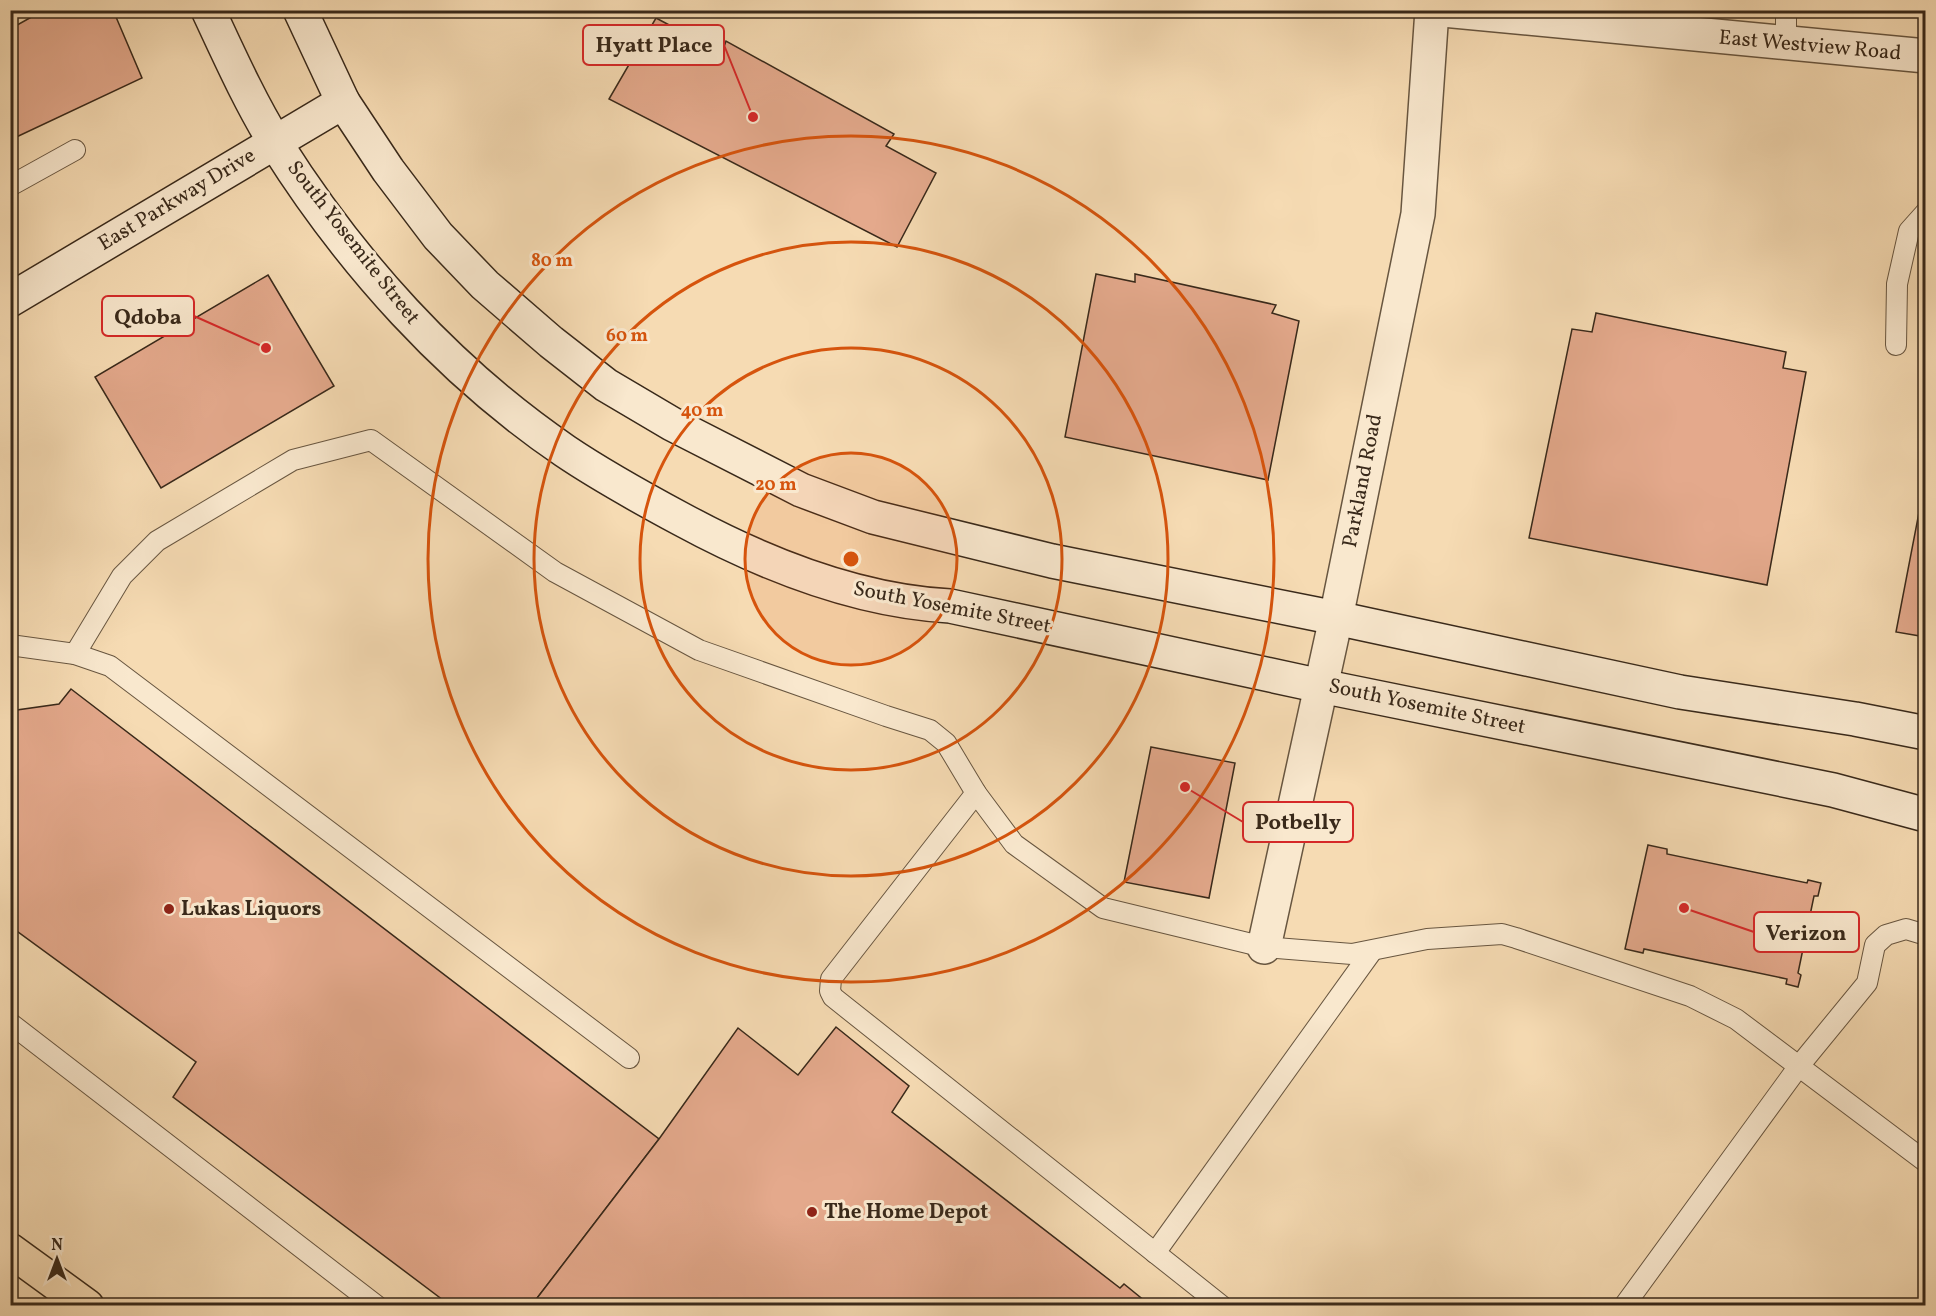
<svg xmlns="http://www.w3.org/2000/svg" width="1936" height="1316" font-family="Vollkorn,serif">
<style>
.building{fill:#e4a98c;stroke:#39291a;stroke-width:1.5}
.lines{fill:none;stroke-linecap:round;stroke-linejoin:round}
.lane-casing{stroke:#685640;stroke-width:22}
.street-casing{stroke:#685640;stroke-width:36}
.secondary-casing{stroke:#39291a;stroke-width:36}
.highway-casing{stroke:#39291a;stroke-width:36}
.lane{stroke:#f9e8ce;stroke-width:20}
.street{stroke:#f9e8ce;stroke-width:33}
.secondary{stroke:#f9e8ce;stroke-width:33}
.highway{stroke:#f6dbb3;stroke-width:33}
.ring{fill:none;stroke:#d6540d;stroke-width:3}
.poi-dot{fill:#8f2418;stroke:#f9e8ce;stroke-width:2}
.labels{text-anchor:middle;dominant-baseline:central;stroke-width:6;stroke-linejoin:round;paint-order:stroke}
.street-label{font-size:21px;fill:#39291a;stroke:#f9e8ce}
.poi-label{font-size:21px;font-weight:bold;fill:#39291a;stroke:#f9e8ce;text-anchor:start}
.centre{fill:#d6540d;stroke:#f9e8ce;stroke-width:3}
.ring-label{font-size:18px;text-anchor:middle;font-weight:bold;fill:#d6540d;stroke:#f9e8ce;stroke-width:6;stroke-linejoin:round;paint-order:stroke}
.leader{fill:none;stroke:#d62828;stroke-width:2}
.callout-dot{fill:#d62828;stroke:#f9e8ce;stroke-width:2}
.callout{fill:#f9e8ce;stroke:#d62828;stroke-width:2}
.callout-label{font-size:22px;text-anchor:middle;font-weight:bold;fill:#39291a}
</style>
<rect width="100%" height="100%" fill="#f6dbb3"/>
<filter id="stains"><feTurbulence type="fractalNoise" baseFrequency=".00333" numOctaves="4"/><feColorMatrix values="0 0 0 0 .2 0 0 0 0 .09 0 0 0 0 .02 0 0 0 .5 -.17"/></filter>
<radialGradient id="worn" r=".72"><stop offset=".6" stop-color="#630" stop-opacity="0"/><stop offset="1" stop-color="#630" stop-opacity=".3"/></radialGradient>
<g class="building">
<path d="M44 10H113L142 78 10 140V29Z"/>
<path d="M656 18 722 53 726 41 894 134 886 146 936 173 897 247 609 99Z"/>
<path d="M1096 274 1135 282V274L1276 305 1272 313 1299 321 1268 480 1065 437Z"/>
<path d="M268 275 334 386 161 488 95 377Z"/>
<path d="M1596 313 1786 352 1783 368 1806 372 1767 585 1529 538 1572 329 1592 332Z"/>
<path d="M1926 476V637L1896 632Z"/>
<path d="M71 689 659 1139 531 1306H451L173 1097 196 1062 10 926V711L59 704Z"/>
<path d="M1151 747 1235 763 1209 898 1124 882Z"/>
<path d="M1648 845 1667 849V854L1807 883 1808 880 1821 883 1818 896H1814L1798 973 1801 975 1798 987 1786 984 1787 979 1644 949 1643 953 1625 949Z"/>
<path d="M836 1027 909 1086 892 1112 1120 1288 1124 1284 1151 1306H531L659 1139 738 1028 798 1075Z"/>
</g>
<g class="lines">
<defs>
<g id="lane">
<path d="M1786 10V43"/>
<path d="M10 186 75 150"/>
<path d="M1896 345 1897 284 1909 231 1926 212"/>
<path d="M10 645 75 654 110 666 629 1058"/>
<path d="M75 654 122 576 157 541 293 460 371 440 555 572 699 650 886 716 930 730 946 743 976 793 1014 844 1103 908 1264 947 1352 954 1427 939 1502 934 1516 938 1690 996 1736 1019 1926 1162"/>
<path d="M976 793 831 979 830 991 833 997 1222 1306"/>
<path d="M10 1023 377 1306"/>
<path d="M1155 1253 1372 951"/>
<path d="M1624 1306 1799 1066 1867 983 1875 945 1886 935 1906 929 1926 935"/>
</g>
<g id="street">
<path d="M1443 10 1926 56"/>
<path d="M1264 947 1336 618 1418 214 1432 10"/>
</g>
<g id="secondary">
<path d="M208 10C229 55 250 102 276 144 351 263 448 371 565 451 602 476 642 498 681 519 762 563 857 601 950 606L1321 686 1833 790 1926 815"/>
<path d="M300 10 343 102 388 170 438 236 485 285 551 342 606 385 672 424 801 490 873 517 1052 561 1336 618 1680 692 1855 719 1926 733"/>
<path d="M10 300 343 102"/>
</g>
<path id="highway" d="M10 1250 87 1306"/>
</defs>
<use href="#lane" class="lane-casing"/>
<use href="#street" class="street-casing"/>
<use href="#secondary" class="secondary-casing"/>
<use href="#highway" class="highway-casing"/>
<use href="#lane" class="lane"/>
<use href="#street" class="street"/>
<use href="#secondary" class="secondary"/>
<use href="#highway" class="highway"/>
</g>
<circle cx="851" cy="559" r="106" fill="#d6540d" fill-opacity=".12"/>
<g class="ring">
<circle cx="851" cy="559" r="106"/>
<circle cx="851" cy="559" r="211"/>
<circle cx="851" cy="559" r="317"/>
<circle cx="851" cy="559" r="423"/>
</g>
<g class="poi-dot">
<circle cx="169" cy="909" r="6"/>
<circle cx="812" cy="1212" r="6"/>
</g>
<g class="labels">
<g class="street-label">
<text transform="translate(1810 46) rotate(5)">East Westview Road</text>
<text transform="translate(177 200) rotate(-31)">East Parkway Drive</text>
<text transform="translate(353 243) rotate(52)">South Yosemite Street</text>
<text transform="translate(1363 481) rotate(-79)">Parkland Road</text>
<text transform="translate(952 608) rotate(11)">South Yosemite Street</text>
<text transform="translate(1427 707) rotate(12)">South Yosemite Street</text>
</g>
<g class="poi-label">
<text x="181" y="909">Lukas Liquors</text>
<text x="824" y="1212">The Home Depot</text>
</g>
</g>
<circle cx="851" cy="559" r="9" class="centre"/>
<g class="ring-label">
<text x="552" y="266">80 m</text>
<text x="627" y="341">60 m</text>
<text x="702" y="416">40 m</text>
<text x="776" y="490">20 m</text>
</g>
<path class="leader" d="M753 117L724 45M266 348L194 316M1185 787L1243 822M1684 908L1754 932"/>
<g class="callout-dot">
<circle cx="753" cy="117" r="6"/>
<circle cx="266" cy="348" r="6"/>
<circle cx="1185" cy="787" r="6"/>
<circle cx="1684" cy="908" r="6"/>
</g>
<g class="callout">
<rect x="583" y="25" width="141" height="40" rx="6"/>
<rect x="102" y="296" width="92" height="40" rx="6"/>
<rect x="1243" y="802" width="110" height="40" rx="6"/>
<rect x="1754" y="912" width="105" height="40" rx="6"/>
</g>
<g class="callout-label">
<text x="654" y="52">Hyatt Place</text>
<text x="148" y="324">Qdoba</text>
<text x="1298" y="829">Potbelly</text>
<text x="1806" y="940">Verizon</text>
</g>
<rect width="1936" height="1316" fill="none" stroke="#f6dbb3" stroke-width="36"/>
<rect x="12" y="12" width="1912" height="1292" fill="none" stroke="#39291a" stroke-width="3"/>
<rect x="18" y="18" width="1900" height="1280" fill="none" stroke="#39291a" stroke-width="1.5"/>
<g transform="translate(57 1259)" stroke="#f9e8ce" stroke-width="4.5" paint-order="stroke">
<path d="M0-4.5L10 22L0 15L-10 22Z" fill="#39291a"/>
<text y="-9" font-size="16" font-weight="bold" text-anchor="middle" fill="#39291a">N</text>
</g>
<rect width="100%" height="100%" filter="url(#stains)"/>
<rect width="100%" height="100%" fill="url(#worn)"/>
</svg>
